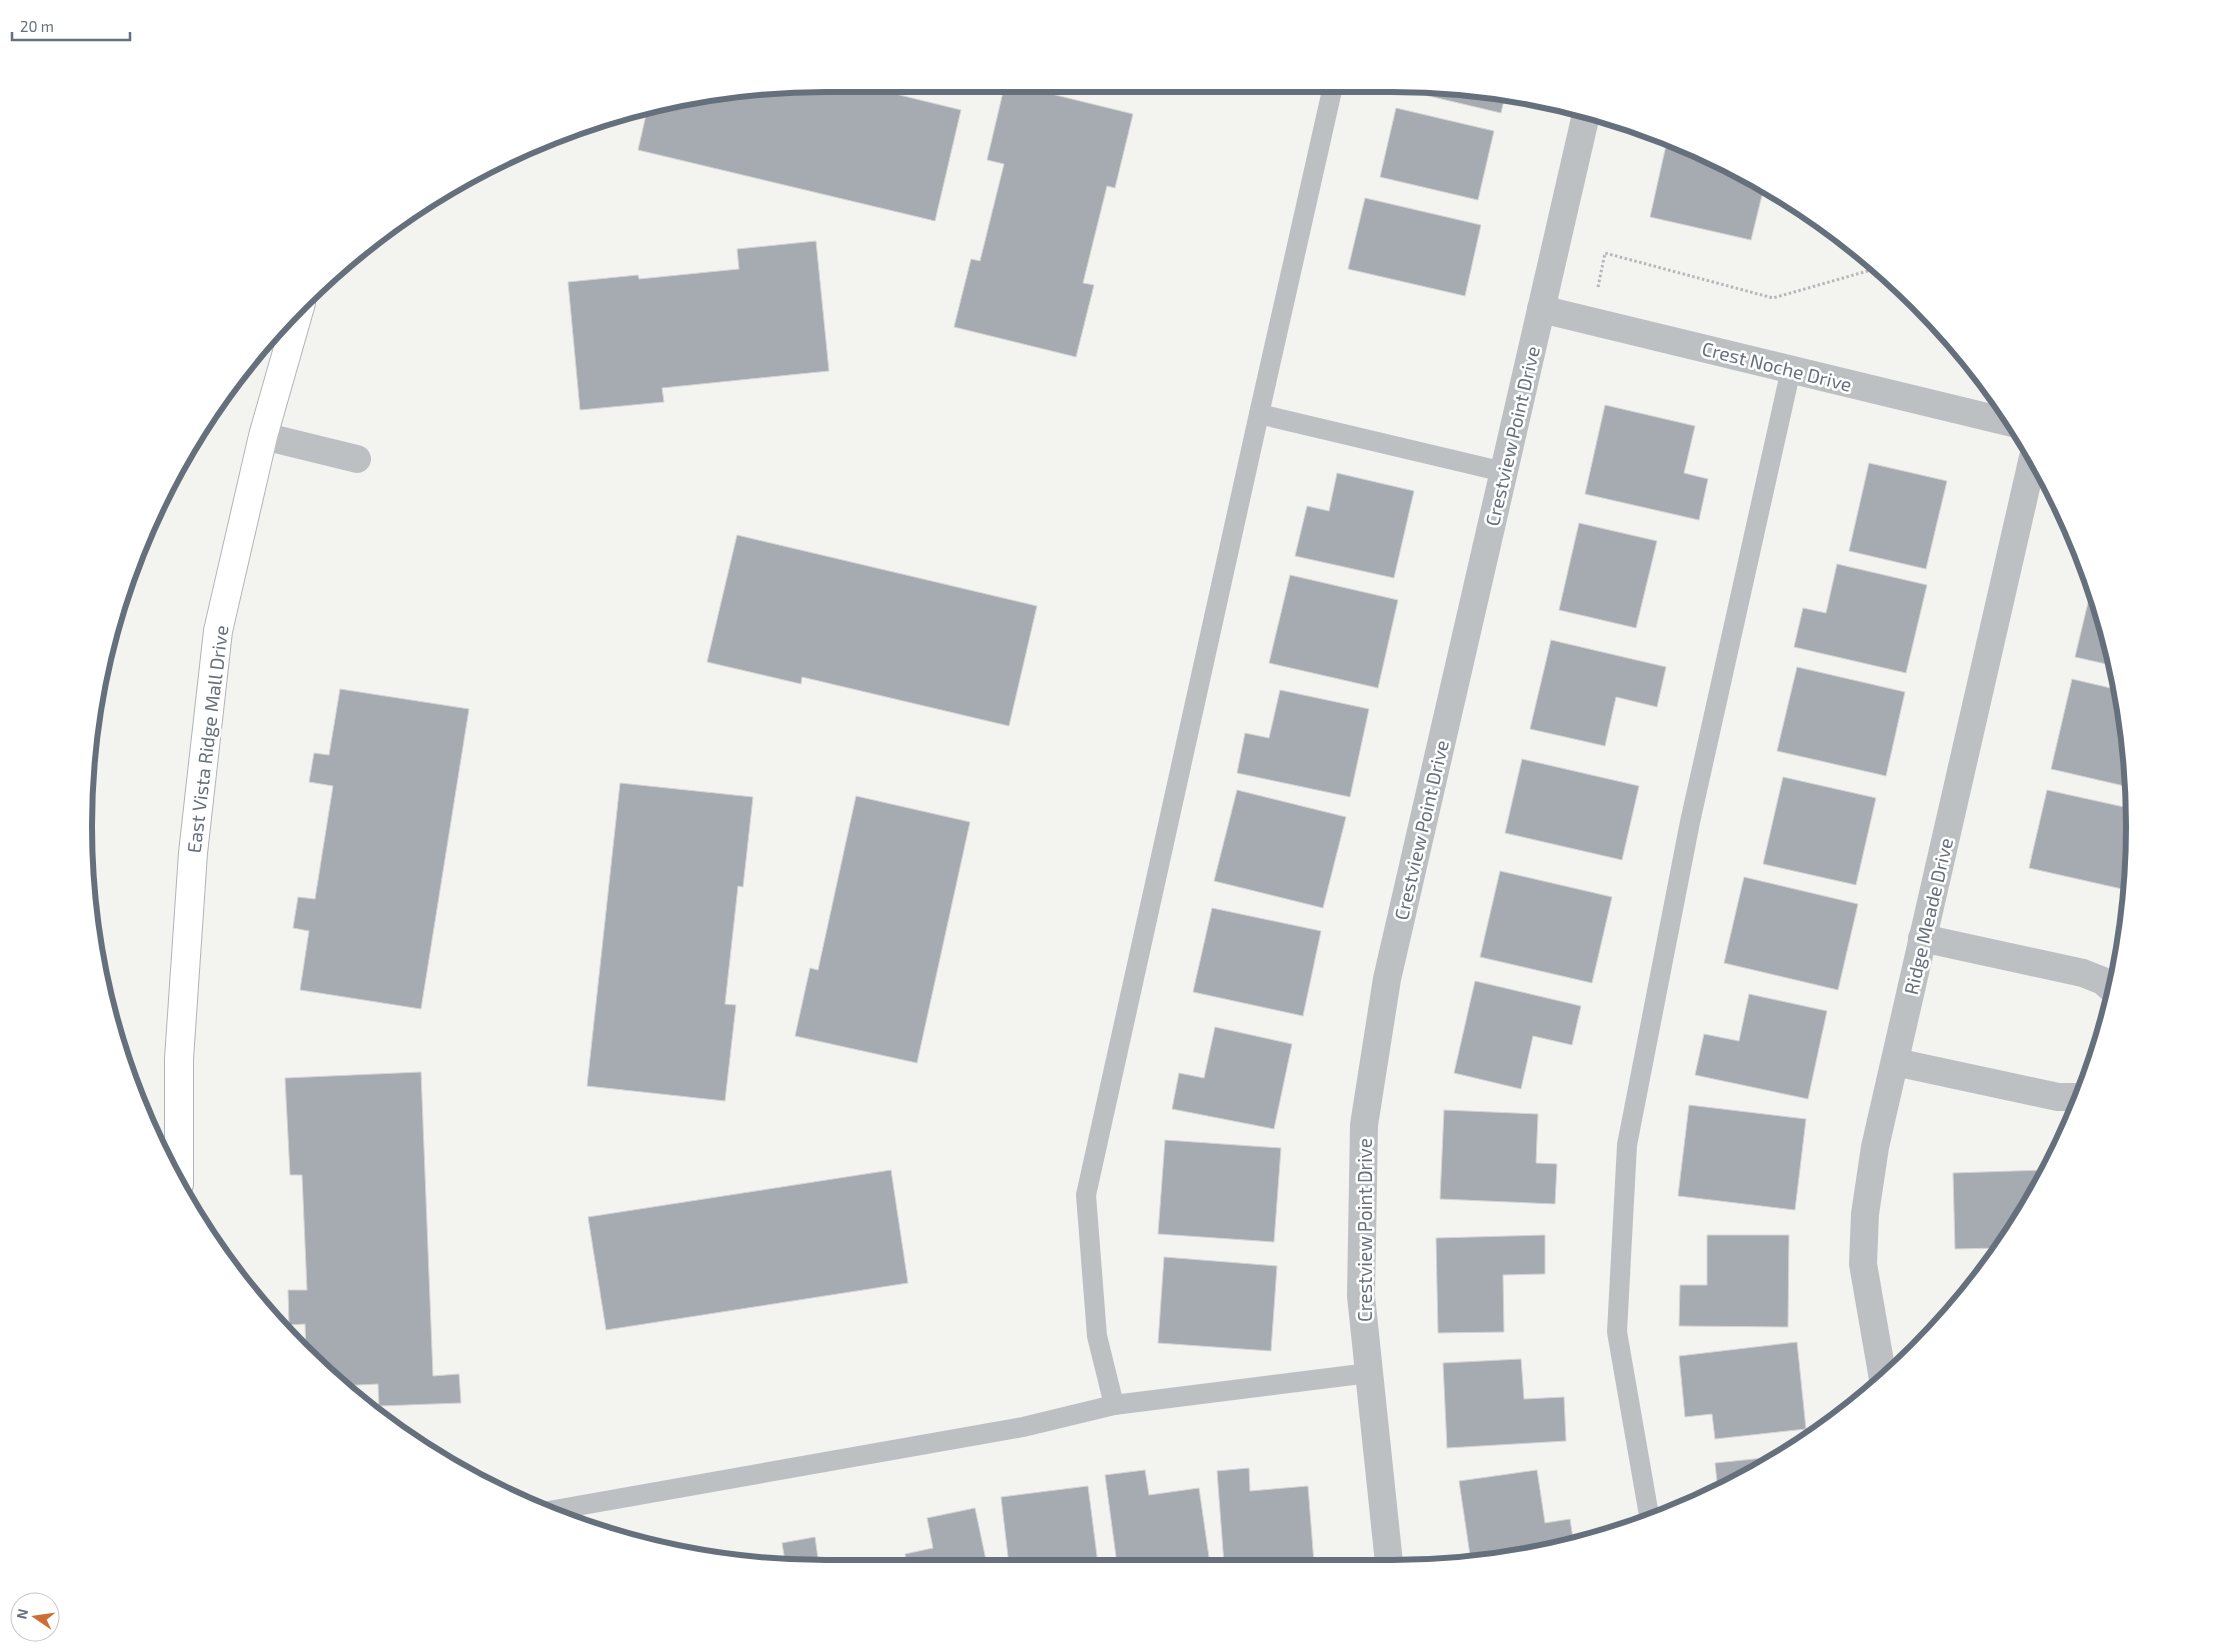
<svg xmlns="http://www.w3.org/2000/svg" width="2219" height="1652" font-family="'Exo 2',sans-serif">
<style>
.building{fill:#a6abb1;stroke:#d4d5d3}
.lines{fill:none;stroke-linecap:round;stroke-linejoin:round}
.secondary-casing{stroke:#b0b3b8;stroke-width:30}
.path{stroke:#b5b7ba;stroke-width:3;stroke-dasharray:2.5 2.5;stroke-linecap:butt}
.service{stroke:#bdc0c3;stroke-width:20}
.minor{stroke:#bdc0c3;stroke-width:28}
.secondary{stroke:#fff;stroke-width:28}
.labels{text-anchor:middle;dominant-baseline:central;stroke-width:5;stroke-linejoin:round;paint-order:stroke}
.street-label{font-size:19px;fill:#66707d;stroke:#fff}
.rim{fill:none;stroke:#66707d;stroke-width:6}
</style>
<rect width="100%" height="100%" fill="#f3f3f0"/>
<g class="building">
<path d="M1441 85 1505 96 1501 113 1412 92 1413 86Z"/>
<path d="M1004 88H1027L1133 114 1115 188 1107 186 1083 283 1094 285 1076 357 954 327 971 259 980 261 1004 164 987 160Z"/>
<path d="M875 89 961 110 935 221 638 150 648 106 729 90Z"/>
<path d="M1396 108 1494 131 1478 200 1380 177Z"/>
<path d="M1667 141 1688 146 1764 187 1751 240 1650 217Z"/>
<path d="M1365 198 1481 225 1465 296 1348 269Z"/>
<path d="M816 241 829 371 662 388 664 402 580 410 568 282 638 275 639 279 739 269 737 249Z"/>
<path d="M1605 405 1695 426 1684 473 1708 479 1699 520 1585 494Z"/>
<path d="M1869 463 1947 481 1926 569 1849 551Z"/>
<path d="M1337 473 1414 491 1394 578 1295 556 1307 506 1329 511Z"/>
<path d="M1579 523 1657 541 1636 628 1559 610Z"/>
<path d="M737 535 1037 606 1009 726 802 677 801 684 707 662Z"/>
<path d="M1837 564 1927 585 1906 673 1794 647 1803 608 1826 613Z"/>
<path d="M1290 575 1398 600 1378 688 1269 663Z"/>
<path d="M2092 586 2110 634 2115 666 2075 657Z"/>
<path d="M1551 640 1666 667 1657 707 1616 697 1605 746 1530 729Z"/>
<path d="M1797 667 1905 692 1886 776 1777 751Z"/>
<path d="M2072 679 2119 690 2134 778 2133 788 2051 769Z"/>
<path d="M340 689 469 709 421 1009 300 990 309 931 293 928 298 897 315 899 333 786 309 782 314 753 329 755Z"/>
<path d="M1280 690 1369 709 1350 797 1237 773 1245 733 1269 738Z"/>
<path d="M1522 759 1639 786 1622 860 1505 833Z"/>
<path d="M1783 777 1876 798 1856 885 1763 864Z"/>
<path d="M620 783 753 797 743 887 738 886 725 1004 736 1005 725 1101 587 1086Z"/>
<path d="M1237 790 1346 817 1323 908 1214 881Z"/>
<path d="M2047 790 2133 809 2131 848 2122 889 2029 868Z"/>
<path d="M856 796 970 822 917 1063 795 1036 810 968 818 970Z"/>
<path d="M1500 871 1612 897 1592 983 1480 957Z"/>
<path d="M1744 877 1858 904 1838 990 1724 963Z"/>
<path d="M1212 908 1321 931 1303 1016 1193 992Z"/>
<path d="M1475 981 1581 1006 1572 1045 1533 1036 1521 1089 1454 1073Z"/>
<path d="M1749 994 1827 1011 1808 1099 1695 1075 1704 1034 1739 1041Z"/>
<path d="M1215 1027 1292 1044 1274 1129 1172 1109 1179 1073 1204 1078Z"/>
<path d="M421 1072 433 1376 459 1374 461 1403 379 1406 378 1384 339 1386 306 1351 305 1324 289 1325 288 1290H307L302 1175H290L285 1078Z"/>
<path d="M1689 1105 1806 1119 1795 1210 1678 1196Z"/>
<path d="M1444 1110 1538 1114 1536 1163 1557 1164 1555 1204 1440 1199Z"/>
<path d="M1165 1140 1281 1148 1274 1242 1158 1234Z"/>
<path d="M891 1170 908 1283 606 1330 588 1217Z"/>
<path d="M2045 1170V1176L2036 1197 2000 1248 1955 1249 1953 1173Z"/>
<path d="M1545 1235V1274L1503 1275 1504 1332 1438 1333 1436 1238Z"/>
<path d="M1707 1235H1789L1788 1327 1679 1326 1680 1285H1707Z"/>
<path d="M1164 1257 1277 1266 1271 1351 1158 1343Z"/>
<path d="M1797 1342 1806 1429 1715 1439 1712 1414 1685 1417 1679 1356Z"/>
<path d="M1521 1359 1524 1399 1564 1397 1566 1441 1447 1448 1443 1363Z"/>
<path d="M1783 1456 1764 1469 1718 1491 1715 1463Z"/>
<path d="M1249 1468 1250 1491 1308 1486 1314 1563 1224 1564 1217 1471Z"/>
<path d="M1145 1470 1149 1495 1199 1488 1210 1564H1117L1105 1475Z"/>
<path d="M1537 1470 1545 1523 1570 1519 1574 1545 1490 1562H1471L1459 1481Z"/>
<path d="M1088 1486 1098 1564 1009 1565 1001 1497Z"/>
<path d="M975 1508 987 1565 907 1566 905 1554 933 1548 927 1518Z"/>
<path d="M815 1537 819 1566 786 1567 782 1543Z"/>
</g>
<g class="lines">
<defs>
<path id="secondary" d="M179 1184V1059L193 853 218 631 263 436 301 303"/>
</defs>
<use href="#secondary" class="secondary-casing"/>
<path class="path" d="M1598 287 1605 253 1773 298 1878 268"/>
<g class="service">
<path d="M1333 86 1259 414 1504 472"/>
<path d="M1259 414 1086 1195 1097 1336 1114 1405 1369 1373"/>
<path d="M543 1512 1023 1427 1114 1405"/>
<path d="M1650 1521 1617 1332 1627 1145 1690 822 1791 369"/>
</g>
<g class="minor">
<path d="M1541 309 2012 423"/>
<path d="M263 436 357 459"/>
<path d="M1922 938 2083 973 2103 981 2113 990"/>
<path d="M1895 1062 2058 1097H2081"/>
<path d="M1883 1379 1863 1264 1865 1214 1875 1147 2033 457"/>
<path d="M1389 1563 1361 1296 1364 1125 1387 979 1587 110"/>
</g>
<use href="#secondary" class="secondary"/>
</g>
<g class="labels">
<g class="street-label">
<text transform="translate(1777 366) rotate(14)">Crest Noche Drive</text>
<text transform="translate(1512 436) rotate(-77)">Crestview Point Drive</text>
<text transform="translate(207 739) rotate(-83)">East Vista Ridge Mall Drive</text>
<text transform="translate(1421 830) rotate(-77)">Crestview Point Drive</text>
<text transform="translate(1928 916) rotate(-77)">Ridge Meade Drive</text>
<text transform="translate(1364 1230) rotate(-90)">Crestview Point Drive</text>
</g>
</g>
<path d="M0 0H2219V1652H0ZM826 92H1392A734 734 0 0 1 2126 826V826A734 734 0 0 1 1392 1560H826A734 734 0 0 1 92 826V826A734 734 0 0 1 826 92Z" fill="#fff" fill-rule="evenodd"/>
<path class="rim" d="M826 92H1392A734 734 0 0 1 2126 826V826A734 734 0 0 1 1392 1560H826A734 734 0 0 1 92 826V826A734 734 0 0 1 826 92Z"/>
<g transform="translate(35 1617) rotate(283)"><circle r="24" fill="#ffffff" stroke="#c2c6cb"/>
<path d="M0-4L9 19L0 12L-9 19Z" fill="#cd6e37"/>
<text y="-8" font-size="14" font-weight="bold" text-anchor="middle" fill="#66707d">N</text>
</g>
<path d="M12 32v8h118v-8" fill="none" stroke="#66707d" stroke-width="2.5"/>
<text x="20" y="32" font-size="15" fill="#66707d" stroke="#ffffff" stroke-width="4" paint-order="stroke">20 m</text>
</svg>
